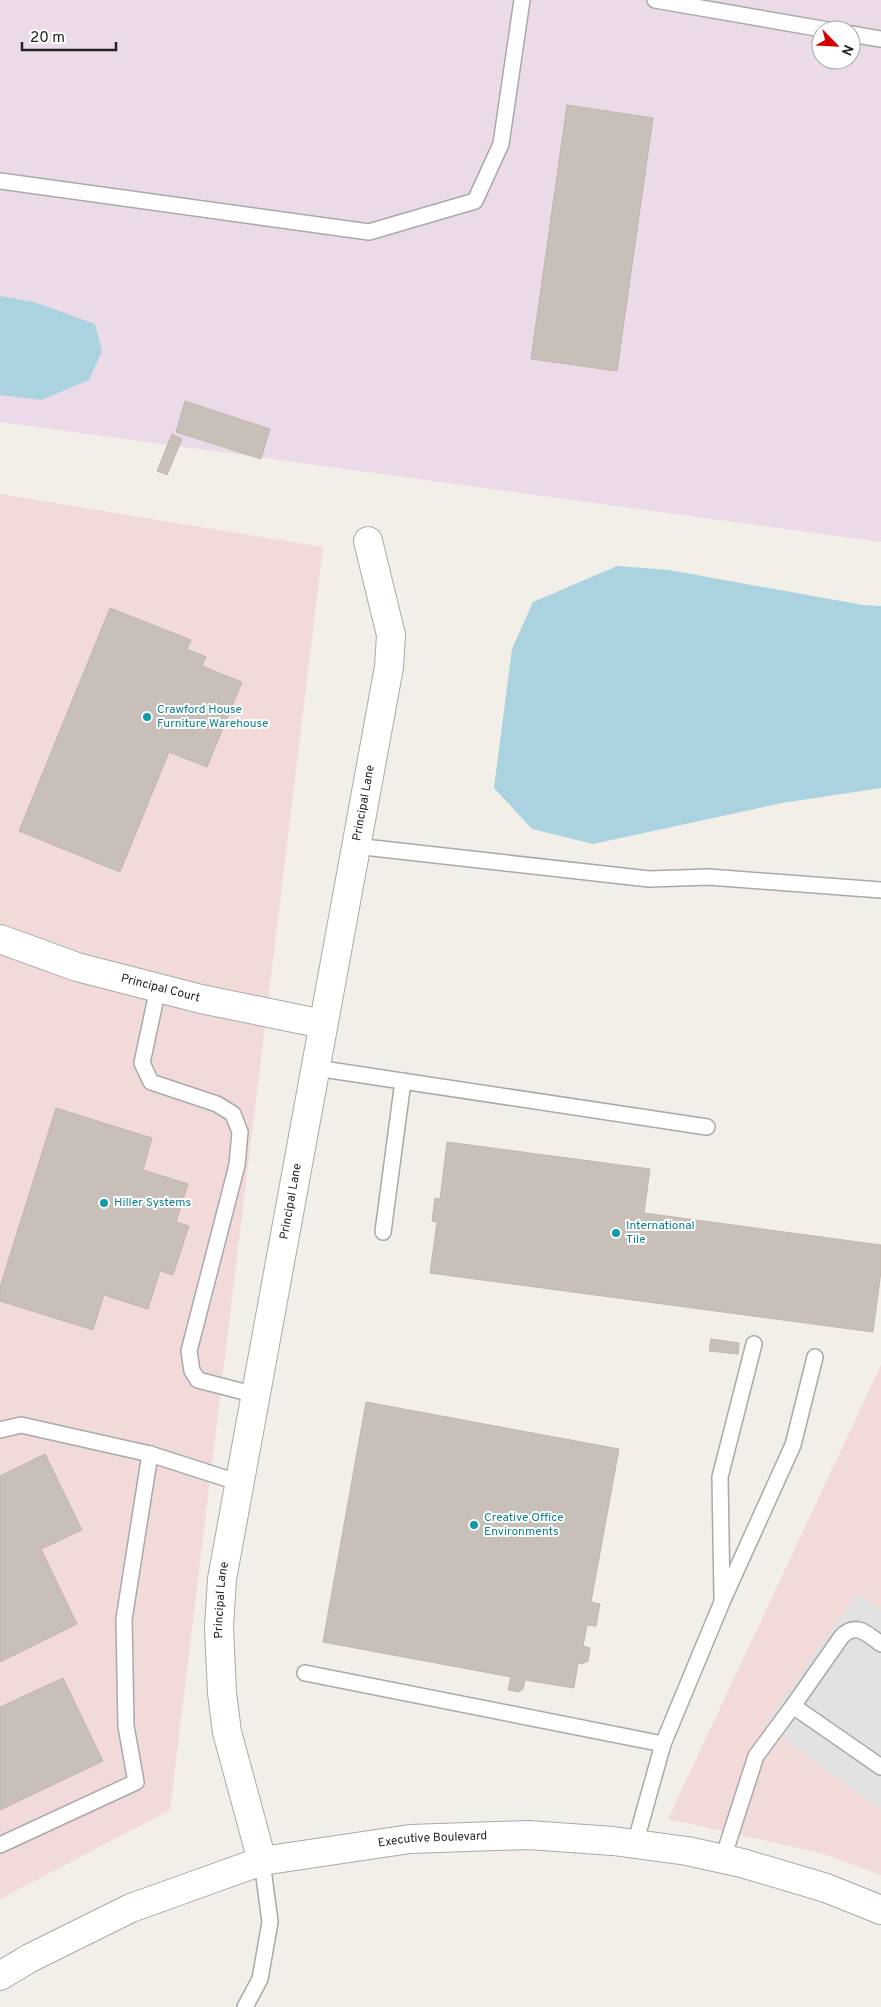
<svg xmlns="http://www.w3.org/2000/svg" width="881" height="2007" font-family="Overpass,sans-serif">
<style>
.commercial{fill:#f2dad9}
.industrial{fill:#ebdbe8;fill-rule:evenodd}
.parking{fill:#e2e2e2}
.water{fill:#aad3df}
.building{fill:#c7bfb8;stroke:#c4b6ab}
.lines{fill:none;stroke-linecap:round;stroke-linejoin:round}
.service-casing{stroke:#a9a9a9;stroke-width:18}
.minor-casing{stroke:#a9a9a9;stroke-width:30}
.tertiary-casing{stroke:#a9a9a9;stroke-width:30}
.service{stroke:#fff;stroke-width:15}
.minor{stroke:#fff;stroke-width:28}
.tertiary{stroke:#fff;stroke-width:28}
.culture-dot{fill:#0f9aa8;stroke:#fff;stroke-width:2}
.labels{text-anchor:middle;dominant-baseline:central;stroke-width:4;stroke-linejoin:round;paint-order:stroke}
.culture-label{font-size:12px;fill:#0d838f;stroke:#fff;text-anchor:start}
.street-label{font-size:12px;fill:#222;stroke:#fff}
</style>
<rect width="100%" height="100%" fill="#f2efe9"/>
<g class="commercial">
<path d="M0 494 323 547 170 1810 0 1899Z"/>
<path d="M881 1365V1875L821 1853 668 1819Z"/>
</g>
<path class="industrial" d="M0 0H881V542L0 422ZM821 30H851V60H821Z"/>
<path class="parking" d="M858 1593 881 1609V1810L764 1725Z"/>
<g class="water">
<path d="M0 296 34 302 95 324 102 351 89 380 41 400 0 395Z"/>
<path d="M617 566 669 570 863 605 881 606V788L782 803 593 844 532 829 494 788 512 649 533 602Z"/>
</g>
<g class="building">
<path d="M567 105 653 118 617 371 531 359Z"/>
<path d="M185 401 270 429 261 459 176 432Z"/>
<path d="M172 434 182 439 167 475 157 471Z"/>
<path d="M110 608 191 640 187 649 206 657 202 666 242 682 207 767 169 752 120 872 19 831Z"/>
<path d="M56 1108 152 1138 143 1170 188 1184 176 1222 189 1226 173 1275 160 1271 148 1309 104 1295 93 1330 0 1301V1287Z"/>
<path d="M447 1142 650 1169 644 1213 881 1245V1271L873 1332 430 1273 437 1222 432 1221 435 1198 440 1199Z"/>
<path d="M711 1339 739 1343 738 1354 709 1351Z"/>
<path d="M366 1402 619 1449 591 1602 600 1604 596 1626 587 1625 583 1646 590 1648 588 1661 582 1664 578 1663 574 1688 525 1680 523 1689 519 1692 508 1690 511 1677 323 1642Z"/>
<path d="M45 1454 82 1530 41 1549 77 1624 0 1662V1476Z"/>
<path d="M63 1678 103 1761 0 1810V1707Z"/>
</g>
<g class="lines">
<defs>
<g id="service">
<path d="M655 0 828 30"/>
<path d="M851 34 881 39"/>
<path d="M0 181 369 232 475 201 501 144 522 0"/>
<path d="M355 846 649 879 709 877 881 890"/>
<path d="M158 988 142 1063 151 1082 217 1104 233 1114 240 1132 237 1165 189 1351 192 1371 198 1380 256 1395"/>
<path d="M316 1068 707 1127"/>
<path d="M383 1232 403 1081"/>
<path d="M0 1430 21 1425 150 1454 240 1483"/>
<path d="M722 1598 720 1477 754 1344"/>
<path d="M305 1673 663 1744"/>
<path d="M793 1706 842 1636C857 1622 867 1634 881 1644"/>
<path d="M635 1844 663 1744 722 1602 793 1445 815 1357"/>
<path d="M0 1845 136 1782 126 1726 124 1619 150 1454"/>
<path d="M723 1858 756 1756 793 1706 881 1767"/>
<path d="M245 2007 260 1979 270 1922 262 1861"/>
</g>
<g id="minor">
<path id="s1" d="M0 939 77 967 201 999 323 1024"/>
<path id="s2" d="M262 1861 227 1732 222 1693 219 1627 222 1579 389 667 391 635 368 541"/>
</g>
<g id="tertiary">
<path id="s3" d="M0 1976 30 1958 131 1908 262 1861 410 1839 528 1835 613 1841 687 1851 742 1863 826 1888 881 1910"/>
</g>
</defs>
<use href="#service" class="service-casing"/>
<use href="#minor" class="minor-casing"/>
<use href="#tertiary" class="tertiary-casing"/>
<use href="#service" class="service"/>
<use href="#minor" class="minor"/>
<use href="#tertiary" class="tertiary"/>
</g>
<g class="culture-dot">
<circle cx="147" cy="717" r="5"/>
<circle cx="104" cy="1203" r="5"/>
<circle cx="616" cy="1233" r="5"/>
<circle cx="474" cy="1525" r="5"/>
</g>
<g class="labels">
<g class="culture-label">
<text x="157" y="710">Crawford House<tspan x="157" dy="14">Furniture Warehouse</tspan></text>
<text x="114" y="1203">Hiller Systems</text>
<text x="626" y="1226">International<tspan x="626" dy="14">Tile</tspan></text>
<text x="484" y="1518">Creative Office<tspan x="484" dy="14">Environments</tspan></text>
</g>
<g class="street-label">
<text stroke="none"><textPath href="#s2" startOffset="1076">Principal Lane</textPath></text>
<text stroke="none"><textPath href="#s1" startOffset="168">Principal Court</textPath></text>
<text stroke="none"><textPath href="#s2" startOffset="671">Principal Lane</textPath></text>
<text stroke="none"><textPath href="#s2" startOffset="266">Principal Lane</textPath></text>
<text stroke="none"><textPath href="#s3" startOffset="459">Executive Boulevard</textPath></text>
</g>
</g>
<g transform="translate(836 45) rotate(114)"><circle r="24" fill="#ffffff" stroke="#a7a7a7"/>
<path d="M0-4L9 19L0 12L-9 19Z" fill="#d40000"/>
<text y="-8" font-size="14" font-weight="bold" text-anchor="middle" fill="#222222">N</text>
</g>
<path d="M22 42v8h94v-8" fill="none" stroke="#222222" stroke-width="2.5"/>
<text x="30" y="42" font-size="15" fill="#222222" stroke="#ffffff" stroke-width="4" paint-order="stroke">20 m</text>
</svg>
